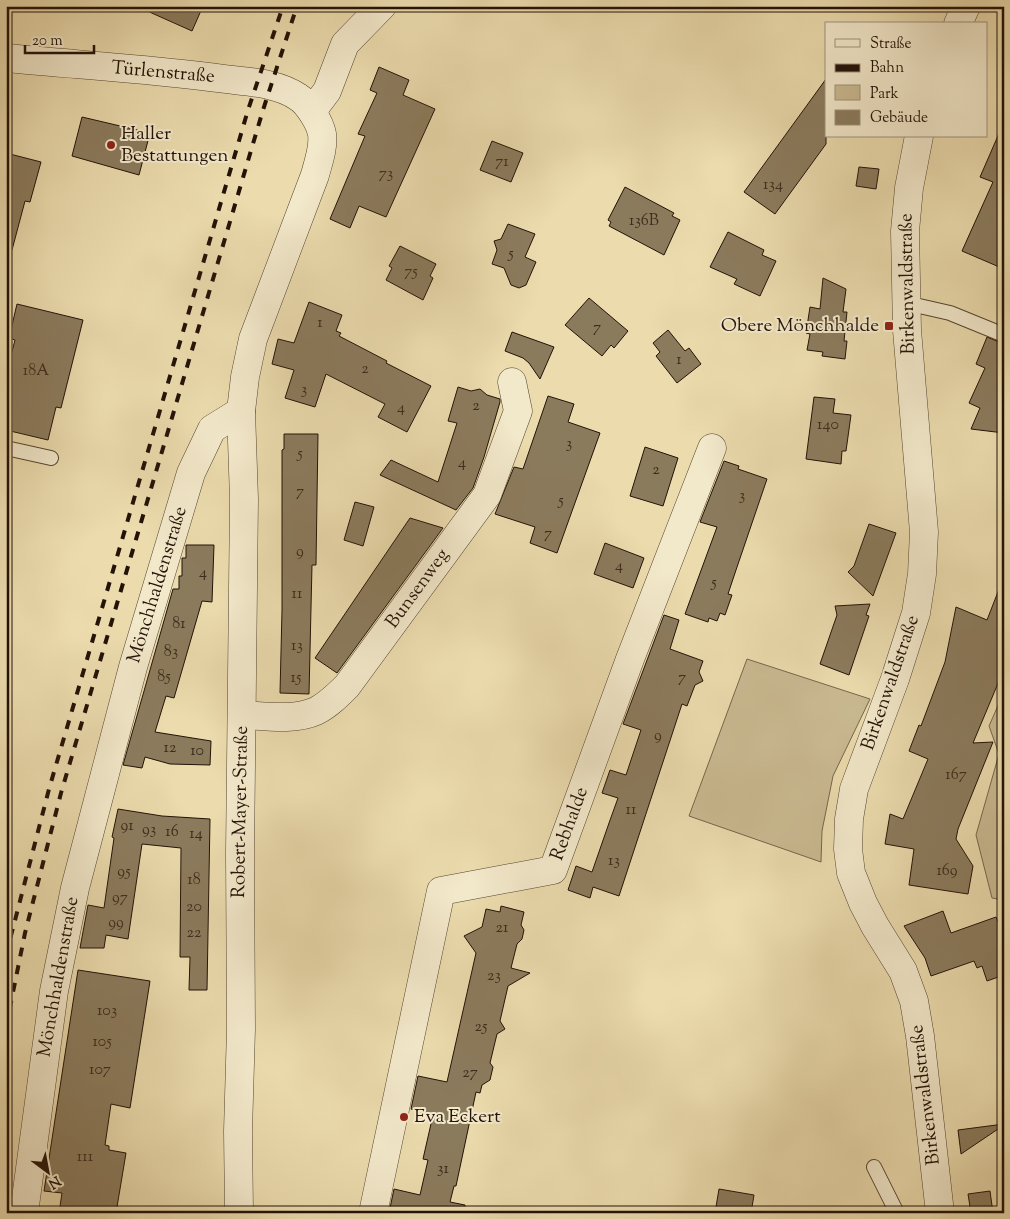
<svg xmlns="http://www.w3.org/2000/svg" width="1010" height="1219" font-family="'Sorts Mill Goudy',serif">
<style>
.green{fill:#c9b991;stroke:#76664c}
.building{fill:#8b7b5d;stroke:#231207}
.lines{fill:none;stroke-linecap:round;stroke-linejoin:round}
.service-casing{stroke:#554430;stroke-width:16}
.minor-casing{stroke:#554430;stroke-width:29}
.tertiary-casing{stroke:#554430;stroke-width:29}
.service{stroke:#f2e8ca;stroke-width:14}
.minor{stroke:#f2e8ca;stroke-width:28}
.tertiary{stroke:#f2e8ca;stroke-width:28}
.rail{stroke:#231207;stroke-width:4;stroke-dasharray:9 9;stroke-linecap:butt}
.poi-dot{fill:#8f2418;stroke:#f2e8ca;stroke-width:2}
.labels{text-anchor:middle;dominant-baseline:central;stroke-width:4;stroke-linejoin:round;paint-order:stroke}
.number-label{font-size:16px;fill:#3d2c1c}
.street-label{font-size:19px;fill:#231207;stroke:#f2e8ca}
.poi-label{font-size:19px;fill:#231207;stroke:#f2e8ca;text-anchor:start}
</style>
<rect width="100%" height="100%" fill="#ebdbad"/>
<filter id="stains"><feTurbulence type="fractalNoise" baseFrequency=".004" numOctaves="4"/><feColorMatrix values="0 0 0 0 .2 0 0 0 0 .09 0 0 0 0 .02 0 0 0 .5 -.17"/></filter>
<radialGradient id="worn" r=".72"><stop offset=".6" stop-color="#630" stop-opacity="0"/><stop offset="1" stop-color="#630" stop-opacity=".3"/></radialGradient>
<g class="green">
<path d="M747 659 870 699 833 776 822 831 821 862 689 816Z"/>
<path d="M1004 692V900L992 898 976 835 999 754 989 726Z"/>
</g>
<g class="building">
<path d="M136 6H203L192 31Z"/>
<path d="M379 67 409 80 403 95 435 109 386 217 359 206 350 228 330 219 365 136 358 134 377 93 370 90Z"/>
<path d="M826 79V144L775 214 744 192Z"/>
<path d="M82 117 150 133 139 175 72 156Z"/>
<path d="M1004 122V269L962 251 993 182 980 177Z"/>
<path d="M492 141 523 153 511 182 480 170Z"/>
<path d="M6 153 41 162 30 202 25 201 12 250 6 249Z"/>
<path d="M859 167 879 169 876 189 856 186Z"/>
<path d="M625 187 674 213 672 216 680 220 664 255 609 226 611 222 608 220Z"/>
<path d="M508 224 535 234 525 257 536 262 526 285 519 288 511 285 504 268 492 264 497 250 494 241 501 239Z"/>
<path d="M728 232 764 250 762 255 776 261 760 296 734 284 737 279 710 267Z"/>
<path d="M400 246 436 264 430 276 433 278 423 300 386 280 392 268 389 266Z"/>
<path d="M823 278 846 289 843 312H847L844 341H847L845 359 822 356 823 352 807 350 810 334 806 333 810 307 820 309Z"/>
<path d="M589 298 628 331 614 348 611 345 602 356 565 325Z"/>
<path d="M309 302 342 315 336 331 341 333 339 336 387 361 386 363 431 386 407 432 378 417 385 404 326 374 315 407 285 398 294 370 272 364 278 339 294 343Z"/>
<path d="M17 304 83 320 61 408 56 407 48 440 6 430V375L15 340 9 338Z"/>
<path d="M668 330 685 351 689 348 701 364 677 383 656 356 660 352 653 343Z"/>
<path d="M512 332 554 347 540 379 529 363 523 358 505 351Z"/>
<path d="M987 337 1004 344V433L971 429 980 408 969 403 985 368 976 364Z"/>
<path d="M458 387 471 391 480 389 487 395 500 399V402L484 457 473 488 456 510 380 475 391 460 438 482 457 423 448 421Z"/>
<path d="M548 396 574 404 568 422 600 433 557 553 530 543 535 527 495 514 514 467 523 469Z"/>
<path d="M814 397 835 399 833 413 851 415 846 451H842L841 464 806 459Z"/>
<path d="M284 434H318L316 565H312L309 694 280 693 282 610V450L284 449Z"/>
<path d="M645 447 678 458 663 506 630 496Z"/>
<path d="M724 461 739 466 738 469 767 479 736 570 728 594 732 595 725 615 720 613 717 621 709 618 708 622 685 614 717 527 700 522Z"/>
<path d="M355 502 374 507 363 546 344 540Z"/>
<path d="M410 518 443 528 337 673 315 658Z"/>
<path d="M869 524 896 533 873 596 848 572 854 566Z"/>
<path d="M605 543 644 558 633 588 594 574Z"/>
<path d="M186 545H214L212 602 202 601 174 698 166 696 155 732 211 741 210 765 170 764 145 757 142 768 123 765 173 589H179V576H182V558H186Z"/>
<path d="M1003 579 1004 669 973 743 993 742 958 829 956 839 973 866 968 894 909 885 914 849 885 844 890 814 903 819 928 759 909 751 919 725 921 726 945 662 956 607 987 620Z"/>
<path d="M870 604 866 615 869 616 849 675 820 664 837 615 835 606Z"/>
<path d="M664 615 679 620 670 649 703 661 699 672 703 681 695 685 687 706 682 704 619 896 593 887 590 898 568 890 576 866 592 872 609 823 618 798 602 793 610 770 626 775 641 730 623 724Z"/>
<path d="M118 809 162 816 210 819 207 990H189L190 957H180L181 848 142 844 128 939 106 935 104 948H80L88 905 104 908 114 838 112 837Z"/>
<path d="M501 906 524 912 521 925 524 930 522 939 517 944 511 968 530 973 508 986 500 1021 505 1029 497 1034 490 1063 493 1067 490 1080 482 1085 480 1093 476 1092 456 1186H454L450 1202 465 1205 464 1213H389L394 1189 420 1195 428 1160 423 1159 433 1115 411 1109 418 1076 447 1082 476 953 464 936 482 927 486 909 500 912Z"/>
<path d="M943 911 951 933 996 917 999 924 1004 922V975L987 981 982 966 977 968 974 961 931 976 925 958 904 926Z"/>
<path d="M78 970 150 981 130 1108 111 1104 105 1145 109 1146V1150L126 1153 116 1213H59L62 1193 44 1191Z"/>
<path d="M1004 1124V1125L961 1154 958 1130Z"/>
<path d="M719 1189 754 1195 751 1213 716 1207Z"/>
<path d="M990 1191 993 1213H971L968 1194Z"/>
</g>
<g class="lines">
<defs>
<g id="service">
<path d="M906 303 950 313 1004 335"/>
<path d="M6 448 51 458"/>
<path d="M874 1167 897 1213"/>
</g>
<g id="minor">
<path d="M312 111 327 91 345 44 382 6"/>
<path d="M242 715C265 716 294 721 316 711 328 705 338 695 347 686L487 495 518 411 512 382"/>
<path d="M24 1213 54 991 75 888 133 667 191 473 212 429 241 411"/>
<path d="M373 1213 441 891 553 870 630 659 712 448"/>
</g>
<g id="tertiary">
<path d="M958 24 966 6"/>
<path d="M6 58C79 65 153 69 225 79 249 82 278 83 298 97 308 103 320 123 322 134 324 148 318 163 315 175L253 339 245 377 241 411 244 499 240 854 241 1029 238 1131 239 1213"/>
<path d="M919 136 909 188 905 231 907 330 924 532 922 574 916 613 895 679 854 789 849 819 848 849 851 873 863 903 875 926 903 971 914 1001 920 1036 940 1213"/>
</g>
</defs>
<use href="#service" class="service-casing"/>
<use href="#minor" class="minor-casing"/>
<use href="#tertiary" class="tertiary-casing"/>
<use href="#service" class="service"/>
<use href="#minor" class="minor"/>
<use href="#tertiary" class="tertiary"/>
<g class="rail">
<path d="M6 955 49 789 248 110 283 6"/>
<path d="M6 1027 25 933 61 793 263 110 297 6"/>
</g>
</g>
<g class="poi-dot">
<circle cx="111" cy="145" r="5"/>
<rect x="884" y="321" width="10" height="10" rx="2.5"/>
<circle cx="404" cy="1117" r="5"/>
</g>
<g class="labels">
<g class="number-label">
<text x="502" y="162">71</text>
<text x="386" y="174">73</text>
<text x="773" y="185">134</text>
<text x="644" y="221">136B</text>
<text x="511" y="254">5</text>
<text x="411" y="272">75</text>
<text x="320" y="323">1</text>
<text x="597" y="328">7</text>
<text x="679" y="360">1</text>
<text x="365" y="369">2</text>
<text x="36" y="371">18A</text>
<text x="304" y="390">3</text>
<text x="476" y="406">2</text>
<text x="401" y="408">4</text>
<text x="828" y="425">140</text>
<text x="569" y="444">3</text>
<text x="300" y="454">5</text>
<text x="462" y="463">4</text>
<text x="656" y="470">2</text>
<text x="300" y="492">7</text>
<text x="742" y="496">3</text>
<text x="561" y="501">5</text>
<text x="548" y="534">7</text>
<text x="300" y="552">9</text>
<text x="619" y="566">4</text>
<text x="203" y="573">4</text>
<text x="714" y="583">5</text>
<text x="297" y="594">11</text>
<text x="179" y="624">81</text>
<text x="297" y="646">13</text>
<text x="171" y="652">83</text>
<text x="164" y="677">85</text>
<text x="296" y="678">15</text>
<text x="682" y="678">7</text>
<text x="658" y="736">9</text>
<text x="170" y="748">12</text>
<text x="197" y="751">10</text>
<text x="956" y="775">167</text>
<text x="631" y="810">11</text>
<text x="127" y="826">91</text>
<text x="149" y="830">93</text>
<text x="172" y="832">16</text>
<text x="196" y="834">14</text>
<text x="614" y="861">13</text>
<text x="947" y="871">169</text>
<text x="124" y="872">95</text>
<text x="194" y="880">18</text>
<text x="120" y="898">97</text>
<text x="194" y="907">20</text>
<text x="116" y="923">99</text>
<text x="502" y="928">21</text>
<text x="194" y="933">22</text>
<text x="494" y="976">23</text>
<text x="107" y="1011">103</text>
<text x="481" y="1027">25</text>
<text x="102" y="1042">105</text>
<text x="100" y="1070">107</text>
<text x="470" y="1073">27</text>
<text x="85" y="1157">111</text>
<text x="443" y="1169">31</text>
</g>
<g class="street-label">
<text transform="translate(163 73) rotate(5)">Türlenstraße</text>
<text transform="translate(908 284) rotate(-91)">Birkenwaldstraße</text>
<text transform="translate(158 585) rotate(-73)">Mönchhaldenstraße</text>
<text transform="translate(418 589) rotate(-54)">Bunsenweg</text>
<text transform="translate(891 683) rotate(-71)">Birkenwaldstraße</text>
<text transform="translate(241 812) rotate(-89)">Robert-Mayer-Straße</text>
<text transform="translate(570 824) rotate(-70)">Rebhalde</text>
<text transform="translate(59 977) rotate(-80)">Mönchhaldenstraße</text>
<text transform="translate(926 1095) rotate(-97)">Birkenwaldstraße</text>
</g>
<g class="poi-label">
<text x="121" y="134">Haller<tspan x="121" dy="22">Bestattungen</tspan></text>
<text x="879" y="326" text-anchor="end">Obere Mönchhalde</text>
<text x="414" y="1117">Eva Eckert</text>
</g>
</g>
<rect width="1010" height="1219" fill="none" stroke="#ebdbad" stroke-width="25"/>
<rect x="8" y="8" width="995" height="1204" fill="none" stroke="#231207" stroke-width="2.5"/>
<rect x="12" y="12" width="985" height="1194" fill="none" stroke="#231207"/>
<rect x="825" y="22" width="162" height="115" fill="#f2e8ca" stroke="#9f927c"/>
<rect x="835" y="39" width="25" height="8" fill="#f2e8ca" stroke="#9f927c"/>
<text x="870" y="48" font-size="15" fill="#231207">Straße</text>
<rect x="835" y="64" width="25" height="8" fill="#231207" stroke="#9f927c"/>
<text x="870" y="72" font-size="15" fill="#231207">Bahn</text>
<rect x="835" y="85" width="25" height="15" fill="#c9b991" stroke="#9f927c"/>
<text x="870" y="98" font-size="15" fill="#231207">Park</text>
<rect x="835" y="110" width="25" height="15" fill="#8b7b5d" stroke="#9f927c"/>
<text x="870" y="122" font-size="15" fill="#231207">Gebäude</text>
<g transform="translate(48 1172) rotate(148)" stroke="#f2e8ca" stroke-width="4" paint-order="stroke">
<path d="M0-4L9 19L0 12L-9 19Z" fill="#231207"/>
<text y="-8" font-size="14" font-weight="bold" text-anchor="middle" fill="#231207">N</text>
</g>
<path d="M25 45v8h69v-8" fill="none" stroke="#231207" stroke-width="2.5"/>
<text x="32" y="45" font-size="15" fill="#231207" stroke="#f2e8ca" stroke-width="4" paint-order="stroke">20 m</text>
<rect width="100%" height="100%" filter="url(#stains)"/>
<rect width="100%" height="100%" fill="url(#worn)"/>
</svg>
